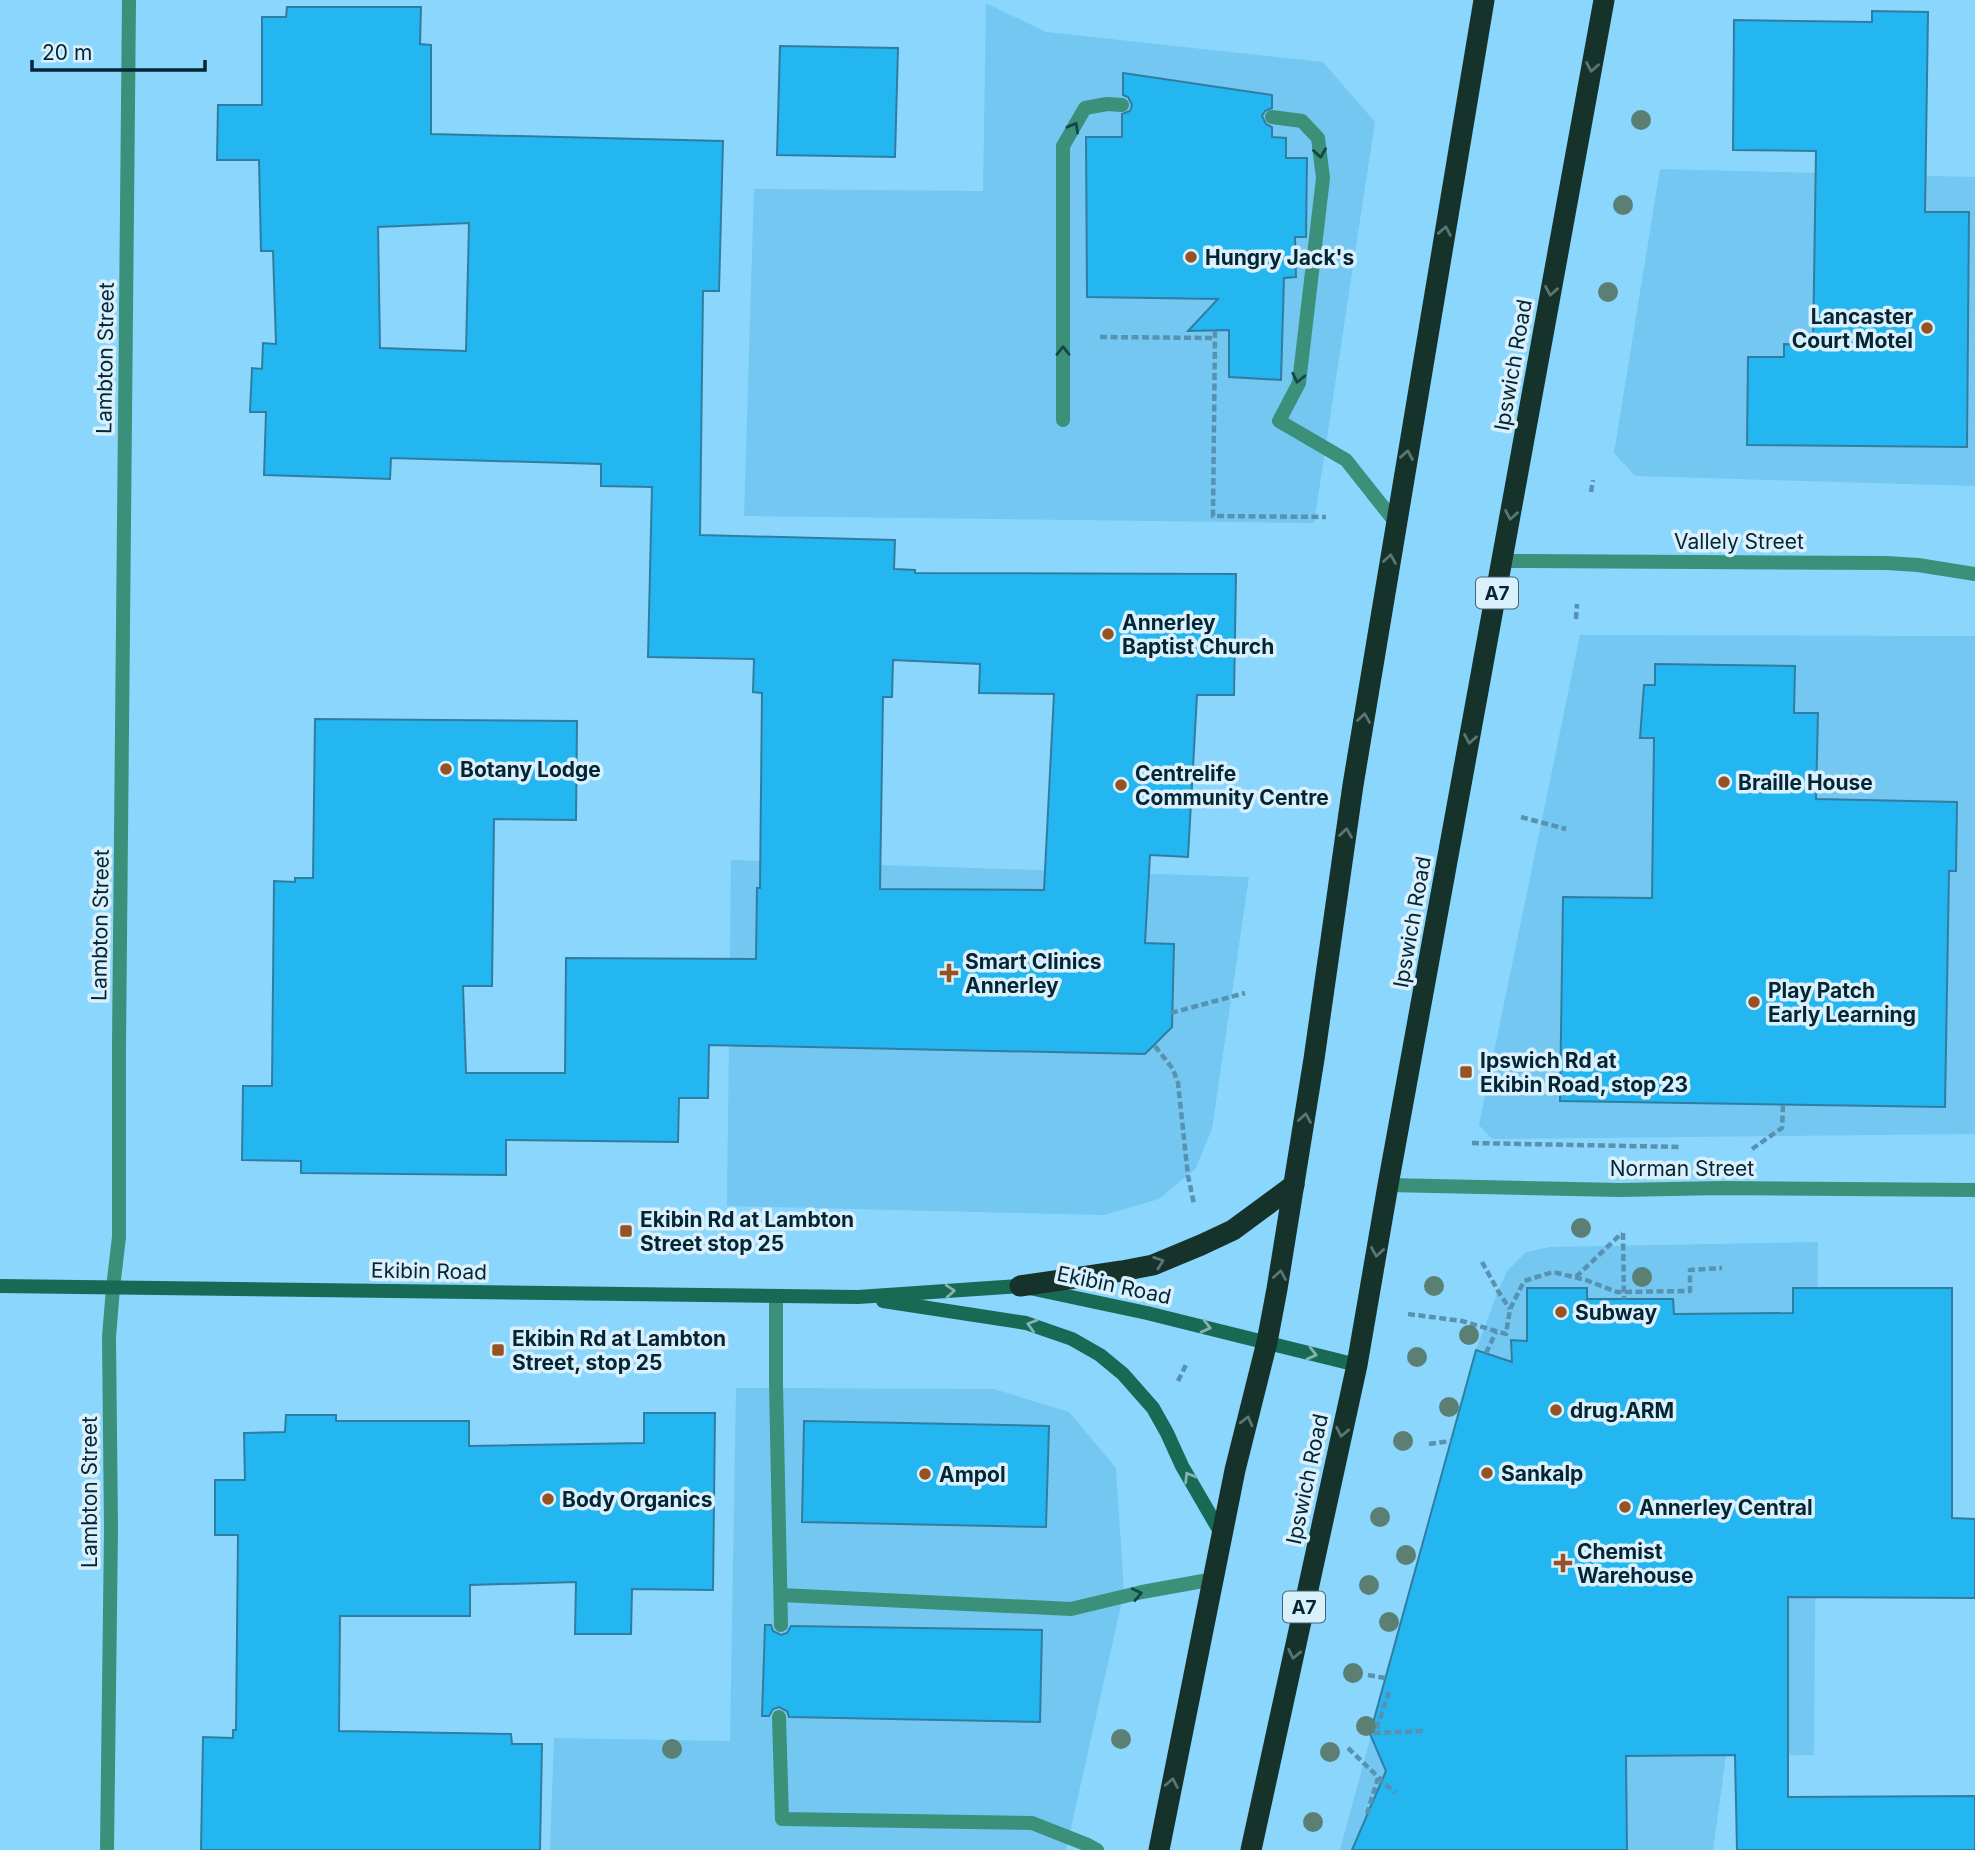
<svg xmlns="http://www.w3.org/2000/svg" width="1975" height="1850" font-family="Inter,sans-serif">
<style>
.built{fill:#74c7f1}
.building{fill:#24b6f0;stroke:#307da1;stroke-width:2;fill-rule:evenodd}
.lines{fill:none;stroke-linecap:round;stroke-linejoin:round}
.path{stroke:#5792b0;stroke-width:4.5;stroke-dasharray:7 3.5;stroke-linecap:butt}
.lane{stroke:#3b9079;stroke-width:14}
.street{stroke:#3b9079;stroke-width:14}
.secondary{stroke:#196a55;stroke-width:14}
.highway{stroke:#15332a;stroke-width:21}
.tree{fill:#5c7f74}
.oneway{stroke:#5a7574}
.oneway2{stroke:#144549}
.oneway3{stroke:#83b4b1}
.poi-dot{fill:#955223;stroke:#daf0fc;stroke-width:2.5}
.labels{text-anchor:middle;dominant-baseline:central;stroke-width:7;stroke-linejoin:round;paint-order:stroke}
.shield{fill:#daf0fc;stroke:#446270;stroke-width:2}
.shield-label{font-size:19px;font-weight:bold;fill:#042534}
.poi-label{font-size:21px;font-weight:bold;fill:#042534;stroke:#daf0fc;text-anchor:start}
.street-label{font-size:21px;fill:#042534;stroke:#daf0fc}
</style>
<rect width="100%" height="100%" fill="#8bd6fd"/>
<g class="built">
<path d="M986 3 1046 32 1323 62 1375 122 1314 523 744 516 754 189 983 191Z"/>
<path d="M1660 169 1975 177V486L1635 476 1614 453Z"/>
<path d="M1580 635 1975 636V1134L1492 1139 1479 1125Z"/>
<path d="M731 860 1249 877 1212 1129 1196 1168 1159 1199 1104 1215 727 1206Z"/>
<path d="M1818 1242 1814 1755 1726 1756 1713 1850H1340L1476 1350 1498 1291 1507 1271 1526 1252 1550 1247Z"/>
<path d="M736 1388 994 1389 1069 1412 1116 1468 1124 1592 1066 1850H550L554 1738 730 1741Z"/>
</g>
<g class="building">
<path d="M287 7H421L420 44 431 45V134L723 141 719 291H703L700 535 895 540 894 569 915 570V573L1236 574 1234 695H1197L1188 857 1150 855 1145 943 1174 944 1172 1027 1145 1054 709 1045 708 1098H679L678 1142 506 1140V1175L301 1173V1161L242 1160 243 1086H272L274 881 295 882V878H313L315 719 577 721 576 820 494 819 492 986H463L466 1073H565L566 958 756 959 757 888H760L762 693 753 692 754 659 648 657 652 487 601 486V464L391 458 390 479 264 475 266 412H250L252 368 262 369 263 343 276 344 273 251H261L259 160H217L218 105H262V17H286ZM469 223 466 351 380 348 378 227ZM893 660 980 664 979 693 1054 694 1044 890 880 889 883 697H892Z"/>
<path d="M1872 11 1928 12 1925 212H1969L1967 447 1747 445 1748 357H1784V344L1813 345 1816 151 1733 150 1734 20 1872 22Z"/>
<path d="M780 46 898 48 895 157 777 155Z"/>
<path d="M1123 73 1272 95V108L1265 111 1262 116 1266 124 1272 127V137L1286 138V158H1307L1306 237H1295L1296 277 1284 278 1281 380 1229 377V330L1188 331 1218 299 1087 297 1086 137H1122V114L1130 111 1132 105 1128 97 1123 95Z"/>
<path d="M1655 664 1795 666 1794 713H1818L1816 799 1957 802 1956 871H1949L1945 1107 1560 1101 1563 897 1652 898 1654 738H1640L1644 685H1655Z"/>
<path d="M1527 1288H1587V1299H1673L1674 1314 1793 1313V1288H1952V1518L1975 1519V1598L1788 1597V1797L1975 1796V1850H1737L1735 1755 1626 1756 1627 1850H1352L1386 1771 1370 1734 1476 1350 1512 1362 1511 1340 1527 1341Z"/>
<path d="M644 1413H715L713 1590 632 1589 631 1634H575L576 1582 470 1585V1616H340L339 1731 511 1734 512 1744H542L540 1850H201L203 1737 233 1738V1730H236L238 1535H215V1480H245L244 1433 285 1432 286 1415H336V1421H469V1446L644 1443Z"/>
<path d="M804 1421 1049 1426 1046 1527 802 1522Z"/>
<path d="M765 1625H771L773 1631 781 1635 787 1633 791 1626 1042 1630 1040 1722 789 1717 787 1711 779 1707 773 1709 769 1716H762Z"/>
</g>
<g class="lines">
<g class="path">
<path d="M1215 331 1213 516 1326 517"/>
<path d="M1100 337 1215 338"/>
<path d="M1591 492 1593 480"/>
<path d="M1576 619 1577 604"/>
<path d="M1521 817 1566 829"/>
<path d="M1171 1013 1245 993"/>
<path d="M1155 1046 1173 1069 1178 1083 1188 1176 1194 1204"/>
<path d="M1472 1143 1681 1147"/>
<path d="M1752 1149 1782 1128 1783 1104"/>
<path d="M1623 1233 1624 1299"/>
<path d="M1482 1262 1498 1291 1510 1309"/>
<path d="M1576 1277 1622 1233"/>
<path d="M1408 1314 1462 1321 1506 1334 1510 1309 1524 1281 1553 1272 1586 1280 1617 1292 1690 1291V1270L1722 1268"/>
<path d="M1486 1353 1496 1332"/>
<path d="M1178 1381 1187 1363"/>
<path d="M1429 1444 1451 1441"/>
<path d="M1368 1675 1385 1678"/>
<path d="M1389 1692 1375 1733 1423 1731"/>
<path d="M1348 1748 1395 1793"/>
<path d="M1367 1814 1378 1778"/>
</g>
<g class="lane">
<path d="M1272 117 1302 121 1318 138 1323 178 1299 383 1279 421 1346 460 1396 523"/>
<path d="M1063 420V146L1085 108 1107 104 1122 105"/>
<path d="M776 1296V1384L781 1625"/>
<path d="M781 1595 1071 1609 1142 1592 1214 1579"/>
<path d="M779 1717 782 1819 1032 1823 1088 1845 1097 1850"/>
</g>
<g class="street">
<path d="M1503 561 1887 563 1918 565 1975 574"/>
<path d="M1388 1185 1620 1190 1722 1188 1975 1190"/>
<path d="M107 1850 111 1529 109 1337 113 1288 119 1237V1043L129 0"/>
</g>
<g class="secondary">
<path d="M0 1286 858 1297 1020 1286 1147 1313 1357 1365"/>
<path d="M883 1301 1026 1323 1072 1339 1100 1355 1123 1374 1153 1408 1167 1433 1182 1466 1222 1535"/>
</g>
<g class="highway">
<path d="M1020 1286 1122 1271 1153 1265 1201 1245 1233 1230 1294 1185"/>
<path d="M1159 1850 1235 1470 1267 1342 1277 1289 1314 1059 1353 785 1484 0"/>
<path d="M1251 1850 1357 1365 1388 1185 1604 0"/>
</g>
</g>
<g class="tree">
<circle cx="1641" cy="120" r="10"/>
<circle cx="1623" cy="205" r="10"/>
<circle cx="1608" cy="292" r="10"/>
<circle cx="1581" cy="1228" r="10"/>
<circle cx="1642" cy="1277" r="10"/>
<circle cx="1434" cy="1286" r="10"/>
<circle cx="1469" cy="1335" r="10"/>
<circle cx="1417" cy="1357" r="10"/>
<circle cx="1449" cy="1407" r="10"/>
<circle cx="1403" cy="1441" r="10"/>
<circle cx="1380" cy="1517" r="10"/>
<circle cx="1406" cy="1555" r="10"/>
<circle cx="1369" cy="1585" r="10"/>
<circle cx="1389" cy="1622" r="10"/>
<circle cx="1353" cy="1673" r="10"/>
<circle cx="1366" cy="1726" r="10"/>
<circle cx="1121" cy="1739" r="10"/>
<circle cx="672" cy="1749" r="10"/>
<circle cx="1330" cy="1752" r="10"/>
<circle cx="1313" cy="1822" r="10"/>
</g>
<defs><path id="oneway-chevron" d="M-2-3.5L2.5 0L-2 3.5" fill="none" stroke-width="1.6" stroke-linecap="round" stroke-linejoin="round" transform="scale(1.75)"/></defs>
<g class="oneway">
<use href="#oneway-chevron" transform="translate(1592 67) rotate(100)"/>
<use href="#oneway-chevron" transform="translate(1445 231) rotate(-80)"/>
<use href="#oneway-chevron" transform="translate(1551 291) rotate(100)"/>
<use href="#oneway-chevron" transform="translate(1407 455) rotate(-80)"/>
<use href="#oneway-chevron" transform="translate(1511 515) rotate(100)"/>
<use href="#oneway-chevron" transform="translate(1390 559) rotate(-81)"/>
<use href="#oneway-chevron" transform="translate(1364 718) rotate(-81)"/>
<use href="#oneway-chevron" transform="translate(1470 739) rotate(100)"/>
<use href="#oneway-chevron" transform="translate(1346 833) rotate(-82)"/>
<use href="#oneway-chevron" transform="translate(1305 1118) rotate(-81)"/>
<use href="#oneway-chevron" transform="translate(1377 1252) rotate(99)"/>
<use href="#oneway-chevron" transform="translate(1159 1262) rotate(-20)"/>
<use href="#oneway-chevron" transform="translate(1280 1275) rotate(-81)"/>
<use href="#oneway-chevron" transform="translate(1247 1421) rotate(-76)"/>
<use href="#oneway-chevron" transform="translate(1342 1432) rotate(102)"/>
<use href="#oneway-chevron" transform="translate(1294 1654) rotate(102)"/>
<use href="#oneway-chevron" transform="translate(1172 1783) rotate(-79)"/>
</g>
<g class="oneway2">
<use href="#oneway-chevron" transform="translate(1074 127) rotate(-61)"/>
<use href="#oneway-chevron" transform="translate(1320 153) rotate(82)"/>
<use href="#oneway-chevron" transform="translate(1063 351) rotate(-90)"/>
<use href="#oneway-chevron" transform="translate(1298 378) rotate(103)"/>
<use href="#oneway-chevron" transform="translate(1137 1594) rotate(-12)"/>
</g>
<g class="oneway3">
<use href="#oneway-chevron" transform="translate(950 1291) rotate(-4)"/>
<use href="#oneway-chevron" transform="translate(1032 1325) rotate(-163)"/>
<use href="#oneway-chevron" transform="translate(1206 1327) rotate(14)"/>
<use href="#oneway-chevron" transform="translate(1312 1354) rotate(14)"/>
<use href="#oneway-chevron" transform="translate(1189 1477) rotate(-121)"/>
</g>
<g class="poi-dot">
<circle cx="1191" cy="257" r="7"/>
<circle cx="1927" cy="328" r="7"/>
<circle cx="1108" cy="634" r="7"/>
<circle cx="446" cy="769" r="7"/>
<circle cx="1724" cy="782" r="7"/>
<circle cx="1121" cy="785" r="7"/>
<path d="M945.5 962.5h7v7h7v7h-7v7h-7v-7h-7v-7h7z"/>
<circle cx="1754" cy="1002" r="7"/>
<rect x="1459" y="1065" width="14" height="14" rx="3.5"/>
<rect x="619" y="1224" width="14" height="14" rx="3.5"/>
<circle cx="1561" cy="1312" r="7"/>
<rect x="491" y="1343" width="14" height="14" rx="3.5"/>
<circle cx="1556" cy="1410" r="7"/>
<circle cx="1487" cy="1473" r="7"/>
<circle cx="925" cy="1474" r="7"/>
<circle cx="548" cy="1499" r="7"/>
<circle cx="1625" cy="1507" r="7"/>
<path d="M1559.5 1552.5h7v7h7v7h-7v7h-7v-7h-7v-7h7z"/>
</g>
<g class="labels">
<g class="shield">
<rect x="1476" y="577.5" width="42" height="31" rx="5"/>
<rect x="1283" y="1591.5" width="42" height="31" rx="5"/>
</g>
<g class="shield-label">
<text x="1497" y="593">A7</text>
<text x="1304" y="1607">A7</text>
</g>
<g class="poi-label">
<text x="1205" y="257">Hungry Jack's</text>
<text x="1913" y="316" text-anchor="end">Lancaster<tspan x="1913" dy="24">Court Motel</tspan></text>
<text x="1122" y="622">Annerley<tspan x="1122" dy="24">Baptist Church</tspan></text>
<text x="460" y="769">Botany Lodge</text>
<text x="1135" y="773">Centrelife<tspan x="1135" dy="24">Community Centre</tspan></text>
<text x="1738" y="782">Braille House</text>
<text x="965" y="961">Smart Clinics<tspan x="965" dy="24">Annerley</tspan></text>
<text x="1768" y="990">Play Patch<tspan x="1768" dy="24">Early Learning</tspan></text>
<text x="1480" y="1060">Ipswich Rd at<tspan x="1480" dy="24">Ekibin Road, stop 23</tspan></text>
<text x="640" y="1219">Ekibin Rd at Lambton<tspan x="640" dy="24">Street stop 25</tspan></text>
<text x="1575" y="1312">Subway</text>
<text x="512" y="1338">Ekibin Rd at Lambton<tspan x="512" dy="24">Street, stop 25</tspan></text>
<text x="1570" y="1410">drug.ARM</text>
<text x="1501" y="1473">Sankalp</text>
<text x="939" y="1474">Ampol</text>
<text x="562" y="1499">Body Organics</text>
<text x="1639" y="1507">Annerley Central</text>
<text x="1577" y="1551">Chemist<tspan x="1577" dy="24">Warehouse</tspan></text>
</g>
<g class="street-label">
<text transform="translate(105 358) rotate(-89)">Lambton Street</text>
<text transform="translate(1513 365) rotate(-80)">Ipswich Road</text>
<text x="1739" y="541">Vallely Street</text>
<text transform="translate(1412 922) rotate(-80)">Ipswich Road</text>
<text transform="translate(100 925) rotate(-89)">Lambton Street</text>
<text x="1682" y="1168">Norman Street</text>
<text transform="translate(429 1271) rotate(1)">Ekibin Road</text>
<text transform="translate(1114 1285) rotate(12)">Ekibin Road</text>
<text transform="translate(1307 1479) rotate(-78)">Ipswich Road</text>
<text transform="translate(89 1492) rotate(-90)">Lambton Street</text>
</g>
</g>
<path d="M32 60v10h173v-10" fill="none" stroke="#042534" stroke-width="3.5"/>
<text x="42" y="60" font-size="21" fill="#042534" stroke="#daf0fc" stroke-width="5" paint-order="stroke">20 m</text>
</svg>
